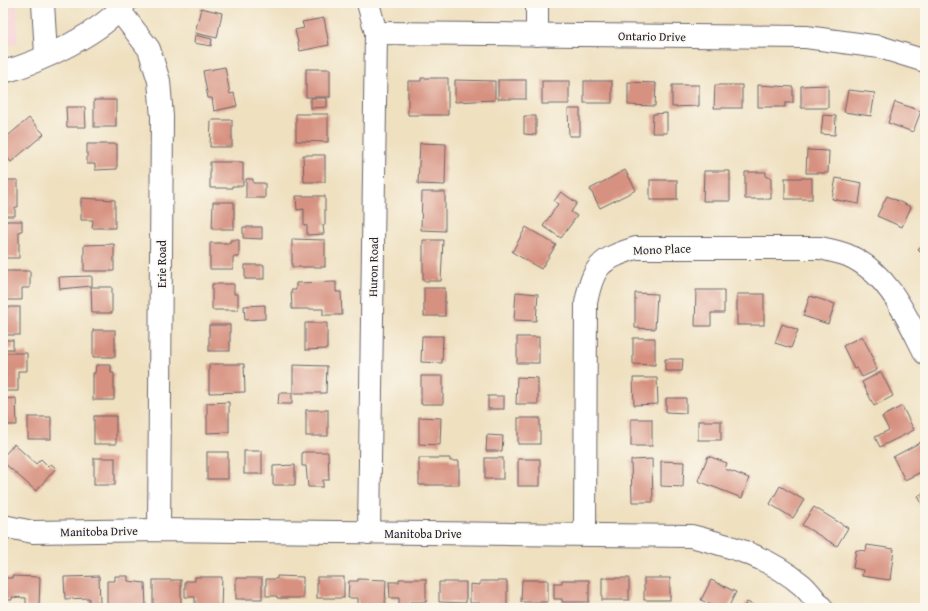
<svg xmlns="http://www.w3.org/2000/svg" width="928" height="611" font-family="'Gentium Book Plus',serif">
<style>
.built{fill:#f6cfd7}
.building{fill:#d79180}
.lines{fill:none;stroke-linecap:round;stroke-linejoin:round}
.minor-casing{stroke:#6a646a;stroke-width:24}
.minor{stroke:#fff;stroke-width:22}
.labels{text-anchor:middle;dominant-baseline:central;stroke-width:3;stroke-linejoin:round;paint-order:stroke}
.street-label{font-size:12px;fill:#22223b;stroke:#fbf7ec}
</style>
<rect width="100%" height="100%" fill="#fbf7ec"/>
<filter id="ink" filterUnits="userSpaceOnUse"><feTurbulence type="fractalNoise" baseFrequency=".025" numOctaves="2"/><feDisplacementMap in="SourceGraphic" scale="8" xChannelSelector="R" yChannelSelector="G"/><feConvolveMatrix kernelMatrix="1 2 1 2 8 2 1 2 1" color-interpolation-filters="sRGB"/></filter>
<filter id="wash" filterUnits="userSpaceOnUse"><feTurbulence type="fractalNoise" baseFrequency=".012" numOctaves="4" result="noise"/><feDisplacementMap in="SourceGraphic" scale="16" xChannelSelector="R" yChannelSelector="G"/><feGaussianBlur stdDeviation="0.9" result="paint"/><feColorMatrix in="noise" values="0 0 0 0 0 0 0 0 0 0 0 0 0 0 0 0 0 1.4 0 .05"/><feComposite in="paint" operator="in"/></filter>
<g filter="url(#wash)">
<rect width="100%" height="100%" fill="#efe0c0"/>
<path class="built" d="M3 3H17V43L3 47Z"/>
<g id="blocks">
<g class="building">
<path d="M287 3H296L289 7Z"/>
<path d="M201 8 222 13 217 38 195 33Z"/>
<path d="M324 18 329 45 300 51 295 30 304 28 302 22Z"/>
<path d="M195 35 212 39 211 46 194 43Z"/>
<path d="M225 67 230 94 234 93 237 106 214 111 212 98H208L203 71Z"/>
<rect x="306" y="69" width="24" height="28"/>
<path d="M421 78H448V115H408V81H421Z"/>
<path d="M455 80 495 81V100L455 102Z"/>
<rect x="498" y="80" width="28" height="19"/>
<rect x="542" y="81" width="27" height="23"/>
<rect x="584" y="81" width="28" height="22"/>
<path d="M628 82 656 83 655 106 628 105Z"/>
<path d="M672 85H699V106L672 107Z"/>
<path d="M715 85H742V108H714Z"/>
<path d="M758 85 793 87V103H785V107H758Z"/>
<path d="M828 85V108H801V86Z"/>
<path d="M848 90 875 93 871 116 844 112Z"/>
<path d="M311 98H327V107L311 108Z"/>
<rect x="94" y="100" width="22" height="27"/>
<path d="M895 102 921 111 913 132 888 123Z"/>
<path d="M66 107H85L86 127H67Z"/>
<path d="M568 109H580V136H569Z"/>
<path d="M667 113V133H652L653 114Z"/>
<path d="M296 114H328V142L296 141Z"/>
<path d="M823 115 836 116 835 135 821 134Z"/>
<path d="M524 116H536V135L524 134Z"/>
<path d="M29 118 44 134 11 162 3 153V140Z"/>
<path d="M211 120H232V147H210Z"/>
<path d="M420 143 446 144 445 185 418 184Z"/>
<path d="M87 144H117V169L95 170V164H87Z"/>
<path d="M807 150 829 151 828 173H806Z"/>
<path d="M303 155H325V182H304Z"/>
<path d="M210 162H243V186H232V188H210Z"/>
<path d="M625 170 636 190 600 208 590 189Z"/>
<path d="M704 171H730V201H703Z"/>
<path d="M745 172H766V177H771V199H745Z"/>
<rect x="785" y="178" width="27" height="21"/>
<path d="M836 178 862 183 859 204 832 199Z"/>
<path d="M246 179H253V183H265V198H246Z"/>
<path d="M3 180H18V207H15V216H3Z"/>
<rect x="650" y="180" width="27" height="20"/>
<path d="M422 192H445V231L421 230Z"/>
<path d="M561 192 577 203 571 212 577 216 561 238 543 226 558 204 554 201Z"/>
<path d="M296 196H325V225H323L324 234 307 235V226L304 225V209L297 210Z"/>
<path d="M887 196 911 207 902 227 877 216Z"/>
<path d="M81 198 115 200V228H92L93 220H81Z"/>
<path d="M213 202H234V229H212Z"/>
<path d="M3 221H22V231H19V258H3Z"/>
<path d="M243 227H262V239L243 238Z"/>
<path d="M526 227 556 245 541 269 512 252Z"/>
<path d="M292 239 325 240V267H292Z"/>
<path d="M230 240H239V257H233V269H210V243H230Z"/>
<path d="M423 240H443L441 281H423Z"/>
<path d="M925 242V256L918 249Z"/>
<path d="M114 244V271H84V245Z"/>
<rect x="245" y="265" width="19" height="14"/>
<path d="M3 271H30V288H22V300H3Z"/>
<path d="M92 276V286L60 289 59 277Z"/>
<path d="M336 282V292H341L342 315H323V309H292L291 290H296V283Z"/>
<path d="M212 284H234V294H238V310H212Z"/>
<path d="M91 287H112V313H92Z"/>
<rect x="424" y="288" width="21" height="28"/>
<path d="M696 290H724V313H711V326H695Z"/>
<path d="M516 292 538 294 536 321 514 320Z"/>
<path d="M635 293 657 294 655 329 635 328Z"/>
<rect x="737" y="294" width="27" height="31"/>
<path d="M810 296 835 304 828 324 803 316Z"/>
<path d="M265 305V319L245 320 244 306Z"/>
<rect x="3" y="307" width="17" height="28"/>
<path d="M305 323H327V349L305 350Z"/>
<path d="M782 324 798 330 791 348 775 343Z"/>
<rect x="209" y="325" width="21" height="26"/>
<rect x="93" y="330" width="22" height="27"/>
<path d="M422 336H443L442 363 421 362Z"/>
<path d="M862 336 874 359 872 360 877 370 862 377 857 368 854 369 843 346Z"/>
<rect x="517" y="337" width="22" height="26"/>
<path d="M633 338H655V365L633 364Z"/>
<rect x="3" y="340" width="10" height="9"/>
<path d="M3 353H27V371H18V391H3Z"/>
<path d="M665 359H683L682 371H665Z"/>
<path d="M209 364H244L245 392 209 393Z"/>
<path d="M96 365H111V373H114V400H93V373H95Z"/>
<path d="M293 365 327 366 326 393H293Z"/>
<path d="M881 372 893 396 874 406 862 382Z"/>
<rect x="421" y="376" width="22" height="28"/>
<path d="M517 377 538 378V404H516Z"/>
<path d="M633 378H657L658 404 634 405Z"/>
<path d="M279 393H292V404H278Z"/>
<rect x="488" y="396" width="16" height="13"/>
<path d="M16 398 17 425H3V399Z"/>
<path d="M666 398H686V413L666 412Z"/>
<path d="M229 402V432L207 433V403Z"/>
<path d="M902 406 914 430 880 447 875 437 889 430 882 417Z"/>
<rect x="306" y="410" width="22" height="26"/>
<rect x="94" y="416" width="22" height="28"/>
<rect x="28" y="417" width="23" height="22"/>
<path d="M419 417 441 418 440 445 419 444Z"/>
<rect x="518" y="418" width="22" height="26"/>
<rect x="631" y="419" width="21" height="27"/>
<rect x="698" y="421" width="23" height="19"/>
<path d="M487 435 503 436 502 451H486Z"/>
<path d="M921 442 925 450V470L905 480 893 457Z"/>
<path d="M14 444 36 464 41 459 48 466 51 464 56 468 36 491 3 462V457Z"/>
<rect x="244" y="451" width="18" height="23"/>
<rect x="207" y="452" width="21" height="27"/>
<path d="M302 452H328L329 480H323V487H308L306 466H302Z"/>
<path d="M708 456 727 463 725 469 749 478 742 498 698 481Z"/>
<rect x="94" y="458" width="21" height="27"/>
<path d="M419 458H450V461H459V485H419Z"/>
<rect x="485" y="458" width="18" height="21"/>
<rect x="518" y="459" width="22" height="27"/>
<path d="M652 459 653 502H632L631 460Z"/>
<path d="M661 461 684 462 683 487 661 486Z"/>
<path d="M295 465V485H273V466Z"/>
<path d="M780 486 804 500 793 518 770 504Z"/>
<path d="M925 492V510L918 496Z"/>
<path d="M814 507 848 528 837 546 802 525Z"/>
<path d="M867 545 894 549 890 580 862 576 863 570 853 568 856 550 866 551Z"/>
<path d="M12 576 40 577 39 608H26V598L12 597V600H3V578H12Z"/>
<path d="M99 576 100 603H89V598L65 599 64 577Z"/>
<path d="M115 576H128V581L145 583 146 608H107V581H115Z"/>
<path d="M277 576 303 577V598H277V596H266V579H277Z"/>
<path d="M195 577H222L221 608H195V597H185V581H195Z"/>
<rect x="317" y="577" width="27" height="21"/>
<rect x="236" y="578" width="26" height="21"/>
<rect x="602" y="578" width="27" height="22"/>
<rect x="644" y="578" width="26" height="22"/>
<path d="M358 579 386 580 385 608H358V598H348L349 581H358Z"/>
<path d="M399 579H426V602H410V608H399V598H390L389 582H399Z"/>
<rect x="153" y="580" width="28" height="28"/>
<path d="M522 580H548V602H521Z"/>
<path d="M562 580H589V602H562V599H554V583H562Z"/>
<path d="M711 580 736 592 728 608H717L701 600Z"/>
<path d="M480 581H507V608H480V603H470V584L480 585Z"/>
<path d="M439 582H466V603L439 602Z"/>
<path d="M747 602 759 608H743Z"/>
</g>
</g>
</g>
<g filter="url(#ink)">
<use href="#blocks" fill-opacity="0" stroke="#6a646a" stroke-width="1"/>
<g class="lines">
<defs>
<g id="minor">
<path d="M43 3 46 55"/>
<path d="M368 3 376 33 369 533"/>
<path d="M119 10 149 49 159 81 162 117 159 530"/>
<path d="M376 33 806 37 880 47 925 61"/>
<path d="M537 35V3"/>
<path d="M3 72C39 63 103 32 125 3"/>
<path d="M3 526 33 532 159 530 691 536C731 546 769 557 802 585 809 591 816 601 822 608"/>
<path d="M585 534 586 303C593 266 600 259 636 248H820C829 250 839 252 847 255 889 273 906 316 925 353"/>
</g>
</defs>
<use href="#minor" class="minor-casing"/>
<use href="#minor" class="minor"/>
</g>
</g>
<g class="labels">
<g class="street-label">
<text transform="translate(652 36) rotate(1)">Ontario Drive</text>
<text transform="translate(662 249) rotate(-2)">Mono Place</text>
<text transform="translate(161 264) rotate(-90)">Erie Road</text>
<text transform="translate(373 267) rotate(-89)">Huron Road</text>
<text transform="translate(99 531) rotate(-1)">Manitoba Drive</text>
<text x="423" y="533">Manitoba Drive</text>
</g>
</g>
<rect width="928" height="611" fill="none" stroke="#fbf7ec" stroke-width="16"/>
</svg>
